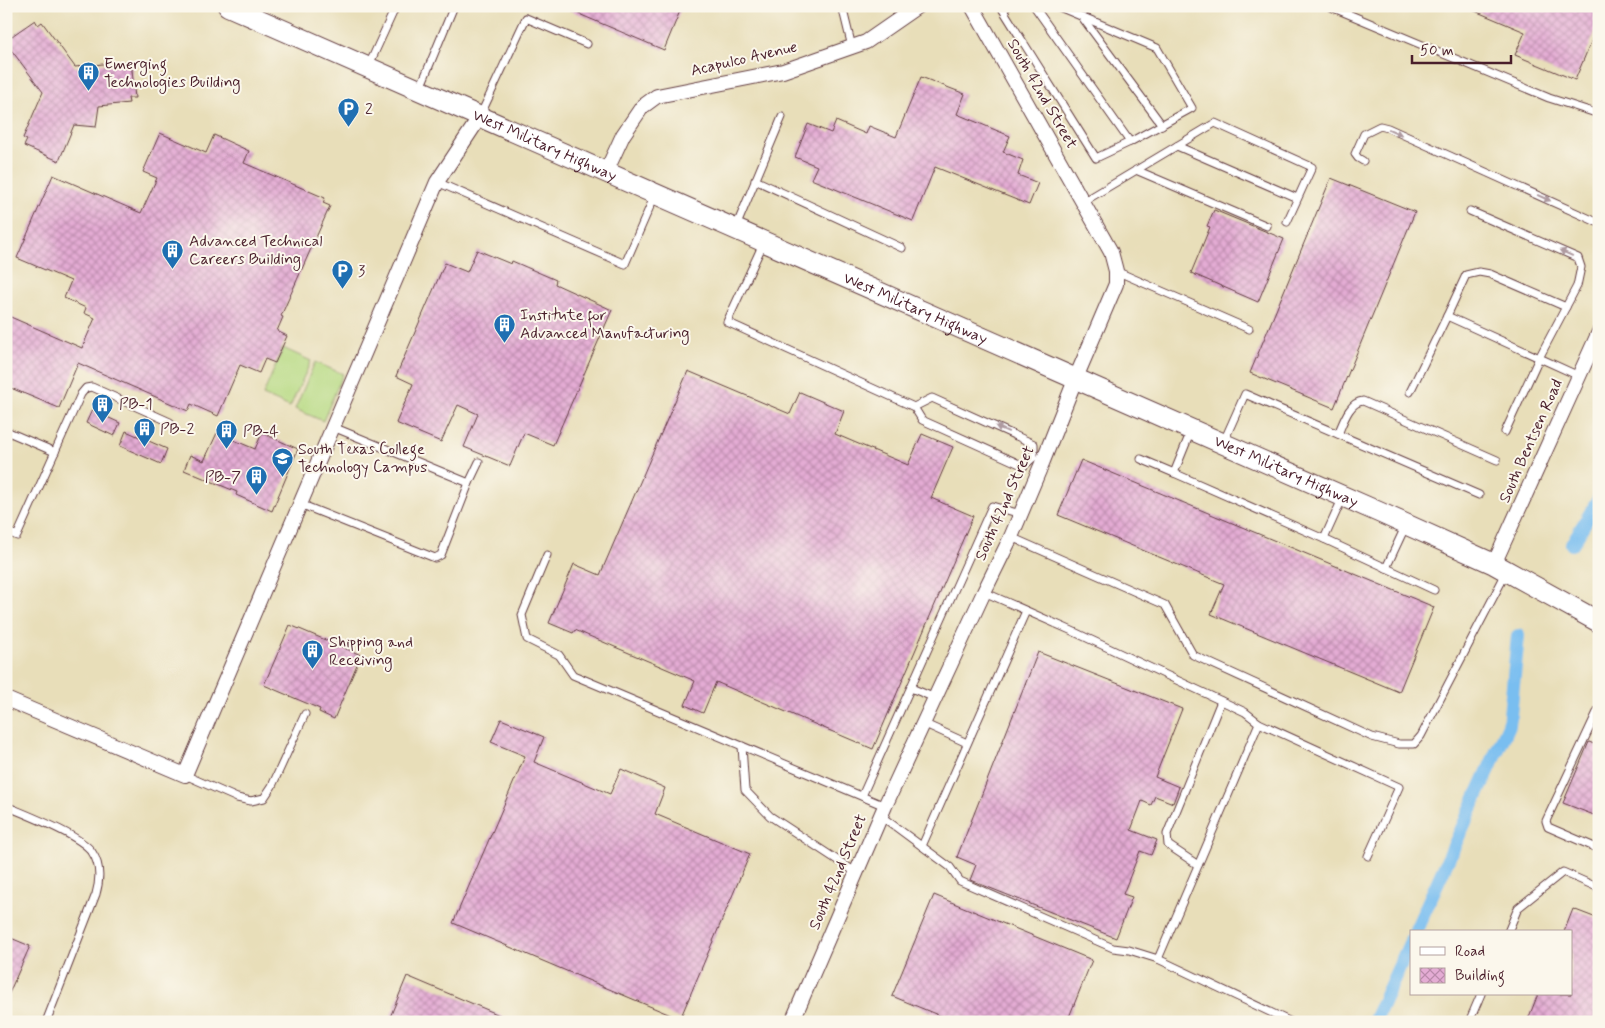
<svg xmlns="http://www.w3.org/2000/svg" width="1605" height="1028" font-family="Mynerve,sans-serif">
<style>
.garden{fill:#b6d981;stroke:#807c56}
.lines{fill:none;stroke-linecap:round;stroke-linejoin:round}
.canal{stroke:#79bef0;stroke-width:14}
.building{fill:url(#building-cross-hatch)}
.lane-casing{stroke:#623c40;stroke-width:9}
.street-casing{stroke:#623c40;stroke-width:16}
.secondary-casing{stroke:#623c40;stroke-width:22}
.lane{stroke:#fff;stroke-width:7}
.street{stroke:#fff;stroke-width:14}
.secondary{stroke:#fff;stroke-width:20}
.oneway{fill:#ae9aa0}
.labels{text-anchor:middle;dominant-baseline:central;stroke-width:4;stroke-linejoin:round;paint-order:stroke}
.street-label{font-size:16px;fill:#4a1f2b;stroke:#fbf7ec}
.poi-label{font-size:16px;fill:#4a1f2b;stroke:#fbf7ec;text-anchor:start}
</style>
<defs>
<pattern id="building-cross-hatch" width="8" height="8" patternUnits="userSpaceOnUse" patternTransform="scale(1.25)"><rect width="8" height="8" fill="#e4acd4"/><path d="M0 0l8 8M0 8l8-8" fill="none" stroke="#bb8bac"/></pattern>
</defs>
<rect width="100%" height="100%" fill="#fbf7ec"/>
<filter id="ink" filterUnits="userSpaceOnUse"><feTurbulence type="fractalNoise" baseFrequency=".02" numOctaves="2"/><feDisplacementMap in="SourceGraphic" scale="10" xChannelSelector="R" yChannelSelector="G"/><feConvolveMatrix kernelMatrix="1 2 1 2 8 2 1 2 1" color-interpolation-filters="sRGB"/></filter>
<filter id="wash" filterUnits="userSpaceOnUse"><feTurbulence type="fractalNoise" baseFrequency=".0096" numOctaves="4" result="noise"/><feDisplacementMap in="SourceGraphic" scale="20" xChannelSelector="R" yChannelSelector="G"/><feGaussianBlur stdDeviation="1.12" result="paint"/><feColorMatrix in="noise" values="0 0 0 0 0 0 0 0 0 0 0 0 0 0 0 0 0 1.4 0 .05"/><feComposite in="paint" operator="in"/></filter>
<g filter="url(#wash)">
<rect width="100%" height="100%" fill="#e8deb9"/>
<g class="garden">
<path d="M283 348 311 361 290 407 263 395Z"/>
<path d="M315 362 343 374 323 421 295 409Z"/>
</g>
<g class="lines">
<g class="canal">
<path d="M1572 544 1599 499"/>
<path d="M1415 932 1509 725 1518 636"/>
<path d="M1374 1022 1411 941"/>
</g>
</g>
<g id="blocks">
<g class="building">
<path d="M560 6H682L664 50Z"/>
<path d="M1463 6H1599V23L1575 80 1515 55 1525 32Z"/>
<path d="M35 20 38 25 42 22 75 67 131 61 135 98H128L129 103 99 106 96 127 74 125 59 161 24 146 27 140 23 138 43 92 6 43V40Z"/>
<path d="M921 77 965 94 957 114 1010 136 1003 152 1023 160 1018 175 1038 183 1029 205 935 167 913 221 811 179 817 166 795 157 808 124 831 133 836 121 866 134 869 126 896 137Z"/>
<path d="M160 133 206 153 214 135 249 151 244 163 325 198 323 203 330 206 281 316 283 317 277 331 287 336 275 363 265 359 259 373 240 365 218 416 191 404 188 411 78 363 59 408 6 386V315L82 348 95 318 84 313 86 308 64 298 71 281 17 258 53 175 141 213 157 178 143 172Z"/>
<path d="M1331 178 1415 212 1334 408 1250 373Z"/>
<path d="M1214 210 1284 239 1258 302 1191 273 1210 227 1207 226Z"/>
<path d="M477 250 511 264 512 261 556 280 555 284 612 310 553 445 524 433 510 466 464 447 478 414 458 405 441 442 396 423 413 384 396 376 445 263 467 272Z"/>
<path d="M688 371 790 414 800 392 844 411 835 434 908 465 922 434 953 447 931 498 973 516 873 749 716 682 703 713 685 705 695 681 575 630 573 633 549 623 574 564 600 575Z"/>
<path d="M92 410 120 423 114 436 86 423Z"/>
<path d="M126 431 167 449 161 464 120 446Z"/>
<path d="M217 433 255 449 262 433 298 449 272 511 236 495 237 492 184 470 190 455 204 461Z"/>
<path d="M1081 460 1434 607 1399 692 1211 614 1224 584 1058 515Z"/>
<path d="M290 625 361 655 334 719 319 712 320 709 264 685Z"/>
<path d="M1038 652 1182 709 1155 777 1179 787 1173 803 1155 796 1151 805 1142 801 1131 830 1157 840 1151 855 1140 851 1123 894 1132 897 1116 938 970 880 976 865 957 857Z"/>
<path d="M501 719 544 737 534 762 610 794 621 769 665 788 655 814 750 854 680 1019 453 923 525 756 491 742Z"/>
<path d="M1589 742 1599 746V817L1563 803Z"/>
<path d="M934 895 1092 960 1067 1022H955L892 996Z"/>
<path d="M1573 909 1599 919V1022H1527L1538 994H1571V932H1564Z"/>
<path d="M6 936 30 946 6 1000Z"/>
<path d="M407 976 516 1022H388Z"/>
</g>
</g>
</g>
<g filter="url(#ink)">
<use href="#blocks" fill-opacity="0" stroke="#623c40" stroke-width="1"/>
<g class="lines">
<defs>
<g id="lane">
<path d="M842 6 852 47"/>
<path d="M1008 6 1003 10 1096 158 1130 142"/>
<path d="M1034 6 1130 142 1192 108 1157 48 1057 6"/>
<path d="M1329 6 1549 98 1599 114"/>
<path d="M1082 17 1162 125"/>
<path d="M369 65 396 6"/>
<path d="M420 88 454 6"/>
<path d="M480 116 526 18 587 44"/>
<path d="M1177 146 1297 198"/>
<path d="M1363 161 1358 158 1355 154 1364 134 1380 126 1388 128 1599 223"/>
<path d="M1136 170 1267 226"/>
<path d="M755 180 902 248"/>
<path d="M437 182 625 264 655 195"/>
<path d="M1083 202 1215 123 1312 167 1287 222"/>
<path d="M1470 211 1578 258 1581 267 1577 286 1539 358 1505 432"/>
<path d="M736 227 782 117"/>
<path d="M763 244 727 322 914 407 922 420 1024 466 1034 457"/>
<path d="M1116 271 1249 329"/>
<path d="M1566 307 1490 274 1479 272 1466 275 1447 316 1579 376"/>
<path d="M1410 392 1447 316"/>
<path d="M914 407 932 398 1034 444V457"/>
<path d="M333 427 469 483 479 462"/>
<path d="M6 431 55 452"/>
<path d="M1191 431 1174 473 1324 539 1434 590"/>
<path d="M1338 434C1343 423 1349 402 1363 401L1497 460"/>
<path d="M1224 441 1245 394 1479 495"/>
<path d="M1141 459 1174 473"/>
<path d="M300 504 435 558 441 555 469 483"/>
<path d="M6 531 17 536 81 394 86 388 92 387 170 422"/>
<path d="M1011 537 1165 605 1193 655 1372 737 1399 744H1414L1421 736 1506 573"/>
<path d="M1324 539 1343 497"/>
<path d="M547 555 522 615 527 639 559 655 573 675 885 806"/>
<path d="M1386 568 1406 525"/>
<path d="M911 688 935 698"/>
<path d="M1599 708 1546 821 1548 827 1599 849"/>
<path d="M923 723 967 743"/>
<path d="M1259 723 1399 787 1368 856"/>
<path d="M742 746 745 790 770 816 857 873"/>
<path d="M185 775 237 798 251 801 264 798 272 786 305 714"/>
<path d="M862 796 992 506 1021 514"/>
<path d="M6 806C27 815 80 835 92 852 101 865 100 880 96 894L46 1022"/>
<path d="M881 816 950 867 960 881 1113 948 1129 950 1158 959 1259 723 1245 712 1070 630 984 592"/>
<path d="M922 846 1026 611"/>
<path d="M1198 865 1168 845 1167 834 1221 701"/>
<path d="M1508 932 1518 908 1563 872 1599 888"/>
<path d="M1158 959 1291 1022"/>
<path d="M1469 1022 1481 994"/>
</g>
<g id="street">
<path d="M606 172 623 135 642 107 657 96 783 71 866 42 918 6"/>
<path d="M1494 564 1599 332"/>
<path d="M6 699 185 775 437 182 480 117"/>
<path d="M792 1022 885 806 984 592 1011 537 1043 461 1075 380 1116 284V271L1111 252 972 6"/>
</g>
<g id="secondary">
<path id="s1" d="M228 6 1381 513 1494 564 1599 622"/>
</g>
</defs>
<use href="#lane" class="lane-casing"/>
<use href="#street" class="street-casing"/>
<use href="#secondary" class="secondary-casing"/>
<use href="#lane" class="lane"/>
<use href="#street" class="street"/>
<use href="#secondary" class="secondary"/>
</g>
<defs><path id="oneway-solid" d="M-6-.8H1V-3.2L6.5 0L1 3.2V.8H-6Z" transform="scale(1.25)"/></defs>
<g class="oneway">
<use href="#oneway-solid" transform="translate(1395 132) rotate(24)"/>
<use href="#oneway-solid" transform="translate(1544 198) rotate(24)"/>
<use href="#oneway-solid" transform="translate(1566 253) rotate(-156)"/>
<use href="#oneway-solid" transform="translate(1002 429) rotate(-156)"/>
</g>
</g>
<defs>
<symbol id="building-pin" viewBox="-11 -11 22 30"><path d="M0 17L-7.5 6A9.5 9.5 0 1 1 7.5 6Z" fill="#1f6fb2" stroke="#fbf7ec"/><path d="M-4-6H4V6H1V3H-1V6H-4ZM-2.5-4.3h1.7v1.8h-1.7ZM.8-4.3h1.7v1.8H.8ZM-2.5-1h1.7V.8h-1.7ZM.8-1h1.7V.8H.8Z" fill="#fff"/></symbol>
<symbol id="parking-pin" viewBox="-11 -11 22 30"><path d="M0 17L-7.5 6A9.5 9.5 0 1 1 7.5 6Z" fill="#1f6fb2" stroke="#fbf7ec"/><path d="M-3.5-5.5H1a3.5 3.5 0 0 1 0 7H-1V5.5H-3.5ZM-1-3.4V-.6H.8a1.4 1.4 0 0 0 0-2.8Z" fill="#fff"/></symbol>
<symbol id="university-pin" viewBox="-11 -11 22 30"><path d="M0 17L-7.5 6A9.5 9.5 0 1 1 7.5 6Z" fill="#1f6fb2" stroke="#fbf7ec"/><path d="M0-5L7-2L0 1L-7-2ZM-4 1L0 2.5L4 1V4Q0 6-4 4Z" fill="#fff"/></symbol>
</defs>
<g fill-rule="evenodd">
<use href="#building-pin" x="76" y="60" width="25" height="34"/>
<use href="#parking-pin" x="336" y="96" width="25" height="34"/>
<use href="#building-pin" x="160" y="238" width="25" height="34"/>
<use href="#parking-pin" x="330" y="258" width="25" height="34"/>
<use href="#building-pin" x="492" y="312" width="25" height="34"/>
<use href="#building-pin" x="90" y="392" width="25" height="34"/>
<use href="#building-pin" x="132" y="416" width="25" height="34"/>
<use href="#building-pin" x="214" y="418" width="25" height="34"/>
<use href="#university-pin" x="270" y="446" width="25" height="34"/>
<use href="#building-pin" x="244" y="464" width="25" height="34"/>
<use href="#building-pin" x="300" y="638" width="25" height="34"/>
</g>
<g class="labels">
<g class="street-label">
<text transform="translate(744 59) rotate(-13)">Acapulco Avenue</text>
<text transform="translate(1042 94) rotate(60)">South 42nd Street</text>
<text stroke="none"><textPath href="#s1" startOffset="346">West Military Highway</textPath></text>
<text stroke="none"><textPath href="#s1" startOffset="751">West Military Highway</textPath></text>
<text transform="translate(1531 441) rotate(-66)">South Bentsen Road</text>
<text stroke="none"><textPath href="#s1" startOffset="1156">West Military Highway</textPath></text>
<text transform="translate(1005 503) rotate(-66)">South 42nd Street</text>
<text transform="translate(838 872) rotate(-67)">South 42nd Street</text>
</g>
<g class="poi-label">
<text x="104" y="64">Emerging<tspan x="104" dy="18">Technologies Building</tspan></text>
<text x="365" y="109">2</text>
<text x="189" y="241">Advanced Technical<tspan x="189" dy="18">Careers Building</tspan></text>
<text x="358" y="271">3</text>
<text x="520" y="315">Institute for<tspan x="520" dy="18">Advanced Manufacturing</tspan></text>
<text x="119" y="404">PB-1</text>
<text x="160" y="429">PB-2</text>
<text x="243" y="431">PB-4</text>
<text x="298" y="449">South Texas College<tspan x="298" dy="18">Technology Campus</tspan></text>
<text x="241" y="477" text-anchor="end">PB-7</text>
<text x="329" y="642">Shipping and<tspan x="329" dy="18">Receiving</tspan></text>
</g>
</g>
<rect width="1605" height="1028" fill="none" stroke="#fbf7ec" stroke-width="25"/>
<rect x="1410" y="930" width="162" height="65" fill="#fbf7ec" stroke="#b4a19f"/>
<rect x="1420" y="947" width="25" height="8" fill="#ffffff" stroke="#b4a19f"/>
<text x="1455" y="956" font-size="15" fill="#4a1f2b">Road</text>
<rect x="1420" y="968" width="25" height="15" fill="url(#building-cross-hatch)" stroke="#b4a19f"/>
<text x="1455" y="980" font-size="15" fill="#4a1f2b">Building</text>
<path d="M1412 55v8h99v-8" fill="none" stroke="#4a1f2b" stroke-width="2.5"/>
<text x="1420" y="55" font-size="15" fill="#4a1f2b" stroke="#fbf7ec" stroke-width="4" paint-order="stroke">50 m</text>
</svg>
